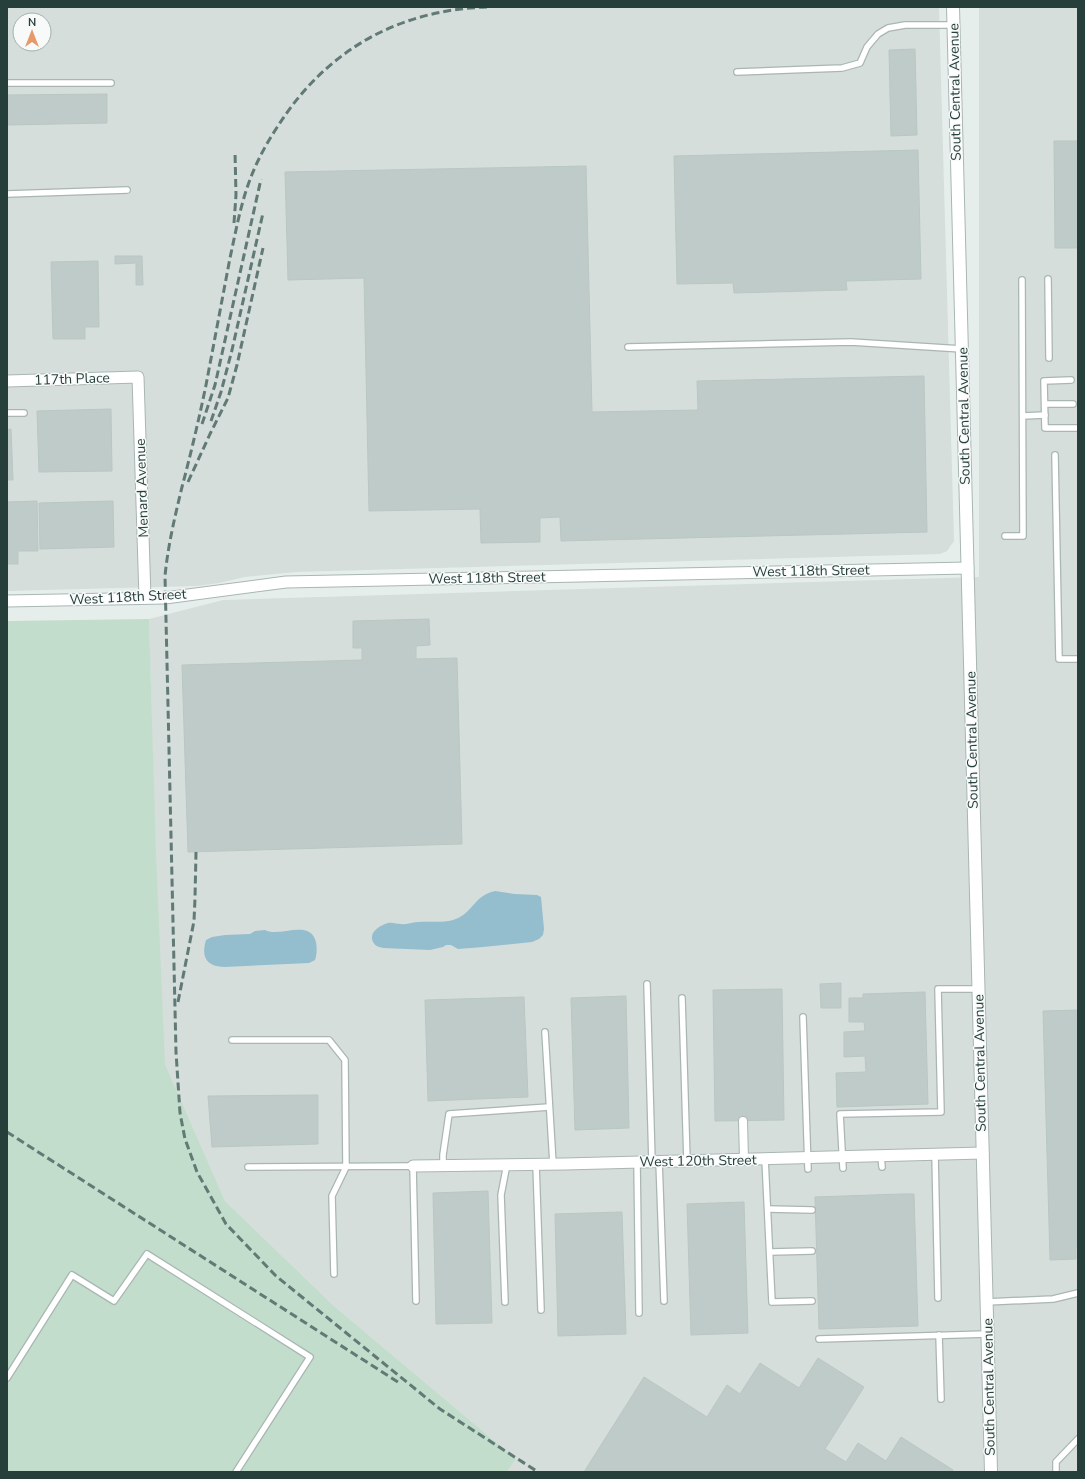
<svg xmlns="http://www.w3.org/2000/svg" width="1085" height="1479" font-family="'Nunito Sans',sans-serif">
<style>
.built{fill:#d5dedb;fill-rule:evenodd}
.green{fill:#c2ddcc}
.water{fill:#94bdcd}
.building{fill:#bfcbc8;stroke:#b9c7c3}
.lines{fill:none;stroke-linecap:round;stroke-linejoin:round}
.service-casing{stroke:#a9b6b3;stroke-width:8}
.pedestrian-casing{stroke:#a9b6b3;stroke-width:10}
.minor-casing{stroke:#a9b6b3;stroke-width:13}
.tertiary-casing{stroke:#a9b6b3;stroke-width:14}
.service{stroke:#fff;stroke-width:5.5}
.pedestrian{stroke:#fff;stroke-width:8}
.minor{stroke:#fff;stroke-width:11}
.tertiary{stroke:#fff;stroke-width:12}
.rail{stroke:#617a76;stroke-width:3;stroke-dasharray:8 4;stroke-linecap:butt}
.labels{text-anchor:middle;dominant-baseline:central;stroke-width:3;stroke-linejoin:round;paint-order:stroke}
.street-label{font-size:14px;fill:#273f3b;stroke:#f7faf9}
</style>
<rect width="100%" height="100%" fill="#e6eeeb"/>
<g class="built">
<path d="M7 7H939L954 541 947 551 940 554 296 572 245 577 219 583 197 586 7 591ZM20 20H44V44H20Z"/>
<path d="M979 7H1078V1472H507L516 1459 334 1306 225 1201 164 1065 159 988 149 619 223 600 979 577Z"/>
</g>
<path class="green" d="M149 619 156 855 165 1065 225 1201 334 1306 516 1459 507 1472H7V621Z"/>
<g class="water">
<path d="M495 891 514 894 537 895 541 897 544 929 543 935 539 939 532 942 483 947 458 949 451 945H446L443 947 430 950 383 948C379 947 375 946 373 942 368 932 381 925 388 923 393 922 396 924 401 924 407 925 413 922 419 922 431 921 442 923 453 920 473 914 474 895 495 891Z"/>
<path d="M265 930C279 938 310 918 316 942 317 948 317 954 315 960L309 963 224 967C206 966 201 957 206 940L212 937 225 935 250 934 255 931Z"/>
</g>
<g class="building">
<path d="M915 49 917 135 891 136 889 50Z"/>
<path d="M107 94V123L7 125V95Z"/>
<path d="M1054 141H1078V248H1055Z"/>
<path d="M918 150 921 279 846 281 847 290 734 293 733 283 677 284 674 156Z"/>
<path d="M586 166 592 412 698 410 697 381 924 376 927 532 561 541 560 517 540 518V542L481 543 480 509 369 511 364 278 288 280 285 172Z"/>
<path d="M115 256H142L143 285H136V263L115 264Z"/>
<path d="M98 261 99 327H85V339H53L51 262Z"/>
<path d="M111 409 112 471 39 472 37 411Z"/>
<path d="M11 429 13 480H7V430Z"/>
<path d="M37 501 38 551H18V564H7V502Z"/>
<path d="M113 501 114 547 40 549 39 503Z"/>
<path d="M429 619 430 645 416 646V659L457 658 462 844 188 852 182 665 362 660V648H353V621Z"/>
<path d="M841 983V1008H821L820 984Z"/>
<path d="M782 989 784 1120 715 1121 713 990Z"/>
<path d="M925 992 928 1104 837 1107 836 1073 866 1072 865 1056 844 1057V1032L865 1031 864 1022H849V998H863V994Z"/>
<path d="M626 996 629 1128 575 1130 571 998Z"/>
<path d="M524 997 528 1097 428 1101 425 1000Z"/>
<path d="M1078 1010V1247H1076V1259L1050 1260 1043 1011Z"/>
<path d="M318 1095V1144L212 1147 208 1096Z"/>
<path d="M488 1191 492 1323 436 1324 433 1193Z"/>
<path d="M902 1194H914L918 1326 819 1329 815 1197Z"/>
<path d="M744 1202 748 1333 691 1335 687 1204Z"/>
<path d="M622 1212 626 1334 558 1336 555 1214Z"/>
<path d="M818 1358 864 1387 825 1449 846 1462 858 1443 886 1461 901 1437 953 1470 952 1472H584L644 1377 707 1417 727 1385 740 1394 760 1363 799 1388Z"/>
</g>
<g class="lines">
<defs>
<g id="service">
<path d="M737 72 842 68 860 63 867 47 878 34 888 28 905 25H953"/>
<path d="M7 83H111"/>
<path d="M7 194 127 190"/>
<path d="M1048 279 1049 358"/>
<path d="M628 347 851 342 962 349"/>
<path d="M1071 380 1044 381 1045 428H1078"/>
<path d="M1045 404H1073"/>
<path d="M7 413H24"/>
<path d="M1023 416 1045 415"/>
<path d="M1055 455 1059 659H1078"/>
<path d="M1005 536H1023L1022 280"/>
<path d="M647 984 652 1162"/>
<path d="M682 998 687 1161"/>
<path d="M803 1017 808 1169"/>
<path d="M545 1032 553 1164"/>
<path d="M232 1040H329L345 1060 346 1167 332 1196 334 1274"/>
<path d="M935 1154 938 1298"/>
<path d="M881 1156 882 1167"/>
<path d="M765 1159 772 1302 812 1301"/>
<path d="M659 1161 664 1301"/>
<path d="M637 1162 639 1313"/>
<path d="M536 1164 541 1310"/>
<path d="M443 1166V1155L449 1114 549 1107"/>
<path d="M248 1167 413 1166 416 1301"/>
<path d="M843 1168 840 1114 941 1112 938 989H978"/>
<path d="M768 1209 812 1210"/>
<path d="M770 1252 812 1251"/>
<path d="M505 1302 501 1195 507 1164"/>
<path d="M986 1302 1053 1299 1078 1293"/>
<path d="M939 1335 941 1399"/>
<path d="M819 1339 987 1334"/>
<path d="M7 1378 72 1275 114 1301 147 1254 310 1357 236 1472"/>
<path d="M1056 1472V1462L1078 1439"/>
</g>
<path id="pedestrian" d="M743 1121 744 1159"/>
<g id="minor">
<path d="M7 381 138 377 145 598"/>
<path d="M7 601 165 598 286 582 968 568"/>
<path d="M413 1166 565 1164 983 1153"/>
</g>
<path id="tertiary" d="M953 7 991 1472"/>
</defs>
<use href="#service" class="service-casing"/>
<use href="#pedestrian" class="pedestrian-casing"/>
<use href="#minor" class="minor-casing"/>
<use href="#tertiary" class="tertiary-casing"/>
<use href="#service" class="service"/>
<use href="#pedestrian" class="pedestrian"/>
<use href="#minor" class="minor"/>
<use href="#tertiary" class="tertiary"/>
<g class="rail">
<path d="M487 7C396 10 324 52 276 129 263 149 253 169 246 191 239 213 235 235 230 258 222 300 214 343 206 385 199 419 191 453 182 487 175 516 168 545 165 576L176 1052 180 1113 185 1139 197 1172 226 1224 276 1276 440 1409 538 1472"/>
<path d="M234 223 236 195 235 152"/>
<path d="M211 421 221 392 232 350 263 213"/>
<path d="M202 424 215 385 261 179"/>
<path d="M188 482 210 434 228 398 237 365 263 248"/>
<path d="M178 1002 194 921 195 898 196 852"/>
<path d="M7 1132 401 1384"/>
</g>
</g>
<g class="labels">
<g class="street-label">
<text transform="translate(955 92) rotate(-91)">South Central Avenue</text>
<text transform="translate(72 379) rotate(-2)">117th Place</text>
<text transform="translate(964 416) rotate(-91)">South Central Avenue</text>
<text transform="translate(142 488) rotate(-92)">Menard Avenue</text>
<text transform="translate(811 571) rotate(-1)">West 118th Street</text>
<text transform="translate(487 578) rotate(-1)">West 118th Street</text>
<text transform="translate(128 597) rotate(-3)">West 118th Street</text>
<text transform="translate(972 740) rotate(-91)">South Central Avenue</text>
<text transform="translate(980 1063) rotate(-91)">South Central Avenue</text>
<text transform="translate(698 1161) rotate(-1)">West 120th Street</text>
<text transform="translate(989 1387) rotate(-91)">South Central Avenue</text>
</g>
</g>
<rect width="1085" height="1479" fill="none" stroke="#273f3b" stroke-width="16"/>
<g transform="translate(32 32)"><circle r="19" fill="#f7faf9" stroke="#a4afad"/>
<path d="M0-3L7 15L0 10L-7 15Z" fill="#e69a6c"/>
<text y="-6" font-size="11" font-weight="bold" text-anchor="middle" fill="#273f3b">N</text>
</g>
</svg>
